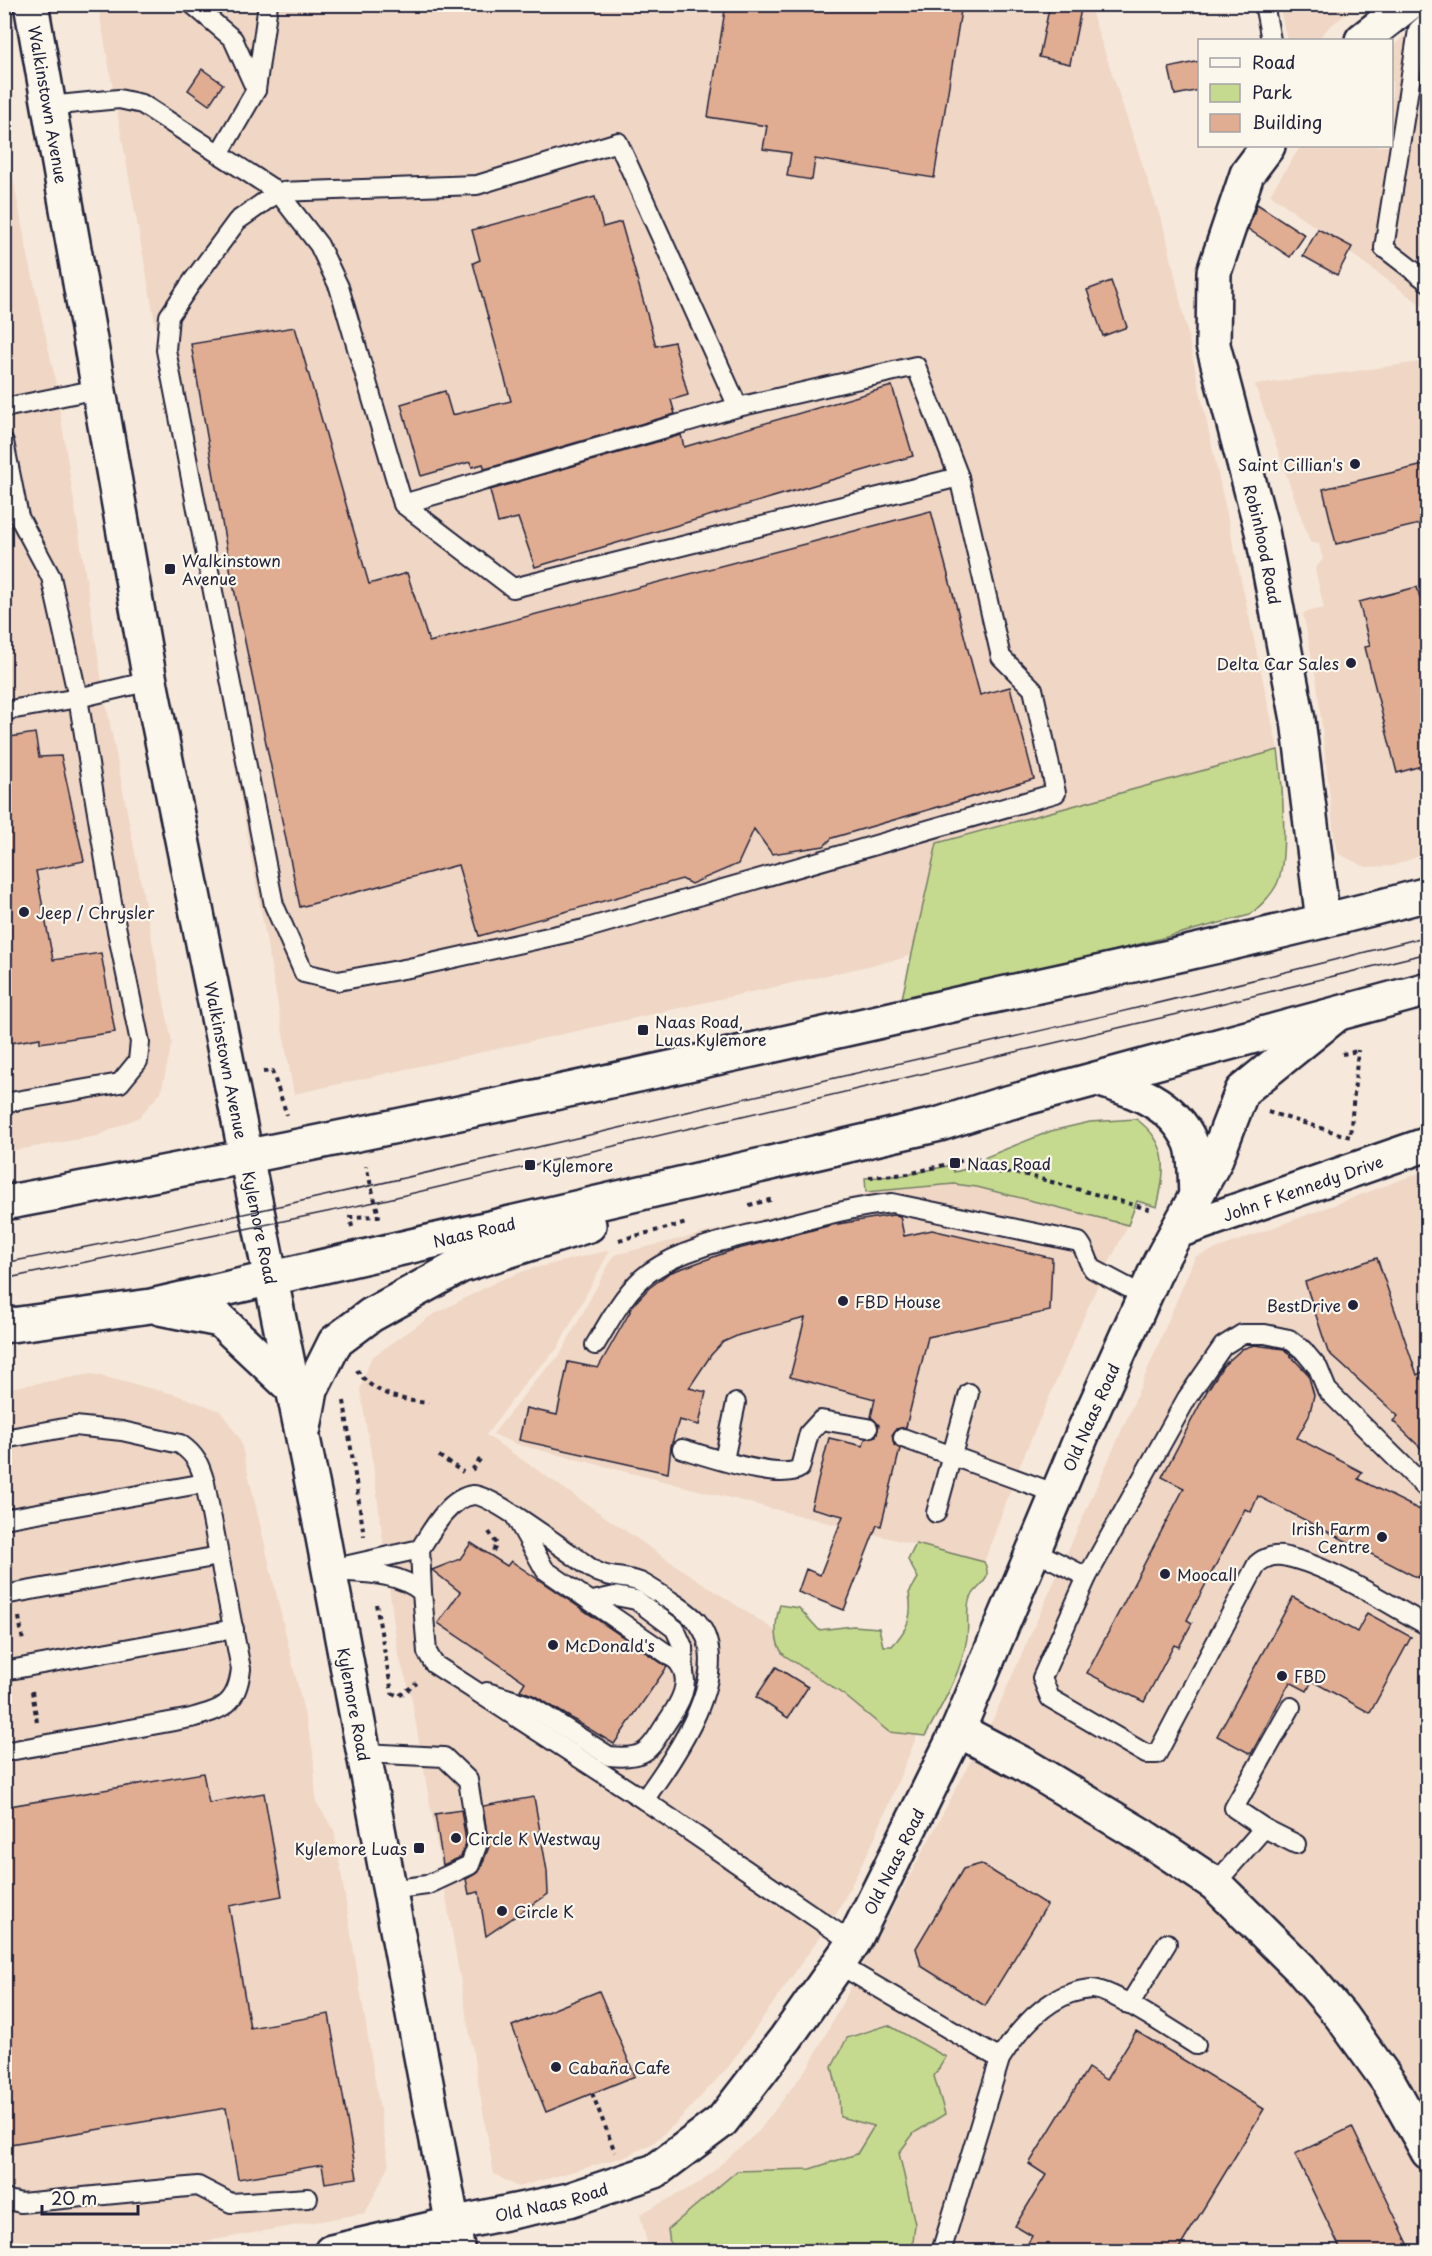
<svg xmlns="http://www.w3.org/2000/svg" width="1432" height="2256" font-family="'Playpen Sans',sans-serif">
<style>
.built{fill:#efd6c5}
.green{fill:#c6da8f;stroke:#747e65;stroke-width:1.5}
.building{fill:#e0ad93;stroke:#22223b;stroke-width:1.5}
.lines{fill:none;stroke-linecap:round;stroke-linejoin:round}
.service-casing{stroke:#22223b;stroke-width:22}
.minor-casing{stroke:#22223b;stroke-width:38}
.tertiary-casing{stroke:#22223b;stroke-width:38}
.secondary-casing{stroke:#22223b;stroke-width:38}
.path{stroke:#22223b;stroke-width:4;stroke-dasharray:4.5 4.5;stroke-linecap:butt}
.service{stroke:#fbf7ec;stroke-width:18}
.minor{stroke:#fbf7ec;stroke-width:33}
.tertiary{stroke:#fbf7ec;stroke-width:33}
.secondary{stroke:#fbf7ec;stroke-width:33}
.tram{stroke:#22223b;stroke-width:1.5}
.poi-dot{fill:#22223b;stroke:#fbf7ec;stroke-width:2}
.labels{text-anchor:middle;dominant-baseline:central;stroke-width:4.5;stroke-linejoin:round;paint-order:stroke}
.street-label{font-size:16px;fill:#22223b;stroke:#fbf7ec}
.poi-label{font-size:16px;fill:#22223b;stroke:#fbf7ec;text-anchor:start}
</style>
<rect width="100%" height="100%" fill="#f6e8da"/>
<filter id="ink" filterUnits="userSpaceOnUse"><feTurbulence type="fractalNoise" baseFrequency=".0167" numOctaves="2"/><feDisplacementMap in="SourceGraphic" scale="12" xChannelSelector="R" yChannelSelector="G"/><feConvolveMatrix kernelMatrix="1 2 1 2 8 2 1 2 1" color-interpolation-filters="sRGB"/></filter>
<g filter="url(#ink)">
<g class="built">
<path d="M98 5H1089L1166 235 1278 750 1270 787 1236 842 899 959 294 1094Z"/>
<path d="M1279 5V4L1358 5 1329 27 1317 40H1287Z"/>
<path d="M1427 15V309L1270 194 1301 146H1392V47Z"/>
<path d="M4 132 27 251 54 374 103 688 172 1043 161 1092 139 1117 97 1136 5 1152Z"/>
<path d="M1427 361V853L1392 866 1366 867 1339 854 1335 843 1317 683 1303 613 1324 608 1315 569 1323 559 1319 544 1310 542 1255 385Z"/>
<path d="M1427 1170V2251H649L640 2214 701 2182 759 2131 810 2064 993 1719 1129 1414 1195 1257Z"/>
<path d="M954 1184 995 1190 1128 1225 1096 1289 1019 1467 984 1562 516 1444 493 1434 535 1381 560 1355 614 1255 898 1186Z"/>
<path d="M610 1250 557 1349 528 1379 486 1435 684 1571 921 1726 872 1844 838 1911 729 2066 677 2122 653 2143 627 2156 518 2187 494 2174 411 1695 398 1654 373 1464 360 1390 371 1358 431 1316 496 1282 527 1270Z"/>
<path d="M92 1374 177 1395 220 1411 240 1439 313 1751 316 1802 334 1830 389 2166 365 2213 169 2248 60 2247 5 2238 4 1389Z"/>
</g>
<g class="green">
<path d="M1278 750C1282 779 1289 859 1277 884 1271 896 1260 906 1250 915L900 1007 937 843Z"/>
<path d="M1136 1119C1170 1143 1166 1171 1157 1207L1137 1201 1128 1225 977 1187 954 1184 866 1192 865 1178 906 1175 952 1165 954 1172 979 1166 986 1157 1051 1131 1090 1122Z"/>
<path d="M916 1544 984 1562C995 1582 974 1586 969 1601 966 1612 969 1626 967 1638 961 1674 942 1705 925 1736L889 1732 844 1695 784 1655C773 1643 775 1620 780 1605L799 1608 819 1630 853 1626 879 1628 883 1646H892C908 1629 913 1616 909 1593L918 1578 908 1560Z"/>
<path d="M888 2025 946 2057 934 2076 945 2114 914 2133 899 2153 915 2224 912 2251H671L668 2229 737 2171 810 2169 857 2154 874 2126 840 2117 839 2096 832 2067 847 2038Z"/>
</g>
<g class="building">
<path d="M726 4H962L934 178 815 159 812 180 787 176 791 153 763 149 767 126 708 117Z"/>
<path d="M1050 4H1082L1070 64 1039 57Z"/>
<path d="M1200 61V90L1175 95 1169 68Z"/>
<path d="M202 69 223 84 209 105 188 90Z"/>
<path d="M595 197 603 227 621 222 656 346 674 342 688 395 671 400 675 414 485 469 483 464 472 467 470 462 421 476 401 404 445 391 452 415 511 401 473 263 480 260 472 230Z"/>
<path d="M1257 204 1305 235 1290 257 1248 229Z"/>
<path d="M1318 229 1352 247 1337 275 1303 256Z"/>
<path d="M1111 281 1127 327 1103 336 1087 290Z"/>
<path d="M295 327 369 584 407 573 429 642 931 511 980 695 1010 687 1034 779 832 838 824 846 772 854 754 829 738 864 691 884 682 879 479 936 458 865 300 907 231 574 191 344Z"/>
<path d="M892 386 913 456 535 567 518 518 498 523 490 490 681 435 684 447Z"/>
<path d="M1428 464V522L1336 544 1323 489Z"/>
<path d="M1417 587 1428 627V764L1397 773 1365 647 1370 646 1359 602Z"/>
<path d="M35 733 39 757 61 756 84 861 36 871 53 960 101 953 115 1032 40 1043V1038L4 1044V738Z"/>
<path d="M893 1215 900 1216 904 1236 932 1230 1052 1258 1050 1311 928 1337 906 1427 896 1429 892 1435 894 1445 900 1449 881 1526 877 1525 844 1610 798 1592 806 1569 820 1575 843 1516 811 1508 829 1438 863 1446 865 1439 876 1436 879 1425 871 1417 875 1399 790 1377 805 1318 739 1335 723 1342 711 1355 689 1388 706 1392 699 1425 679 1420 671 1446 668 1473 519 1440 526 1408 557 1415 568 1362 598 1368 635 1303 649 1288 669 1273 730 1251 832 1225Z"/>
<path d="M1377 1258 1417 1375 1428 1369V1455L1393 1421 1398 1416 1328 1352 1305 1282Z"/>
<path d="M1254 1345 1284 1349 1308 1374 1314 1395 1309 1416 1297 1438 1362 1472 1358 1479 1428 1514V1559L1418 1578 1258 1496 1251 1512 1245 1509 1187 1620 1192 1623 1179 1647 1174 1645 1144 1702 1087 1673 1184 1488 1162 1477 1207 1391 1223 1366 1242 1349Z"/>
<path d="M471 1543 507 1566 511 1561 667 1667 614 1744 535 1696 520 1690 525 1682 438 1623 460 1592 432 1570 460 1559Z"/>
<path d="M1293 1597 1357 1632 1367 1613 1411 1637 1370 1713 1312 1681 1307 1691 1290 1682 1251 1754 1217 1736Z"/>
<path d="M776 1667 808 1687 788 1718 756 1697Z"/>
<path d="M203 1773 209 1803 264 1793 282 1896 229 1906 250 2028 329 2014 357 2178 325 2183 322 2165 238 2179 226 2108 4 2145V1807Z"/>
<path d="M534 1797 547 1871 548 1894 486 1936 479 1892 469 1894 466 1879 479 1872 489 1847 483 1806Z"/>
<path d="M461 1810 466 1842 461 1857 443 1865 435 1814Z"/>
<path d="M981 1864 1047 1905 985 2006 921 1966 916 1948 963 1869Z"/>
<path d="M599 1991 635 2076 546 2112 512 2026Z"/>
<path d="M1136 2031 1264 2109 1177 2252H1023L1032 2236 1015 2226 1046 2175 1029 2164 1088 2068 1106 2080Z"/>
<path d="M1352 2127 1412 2252H1342L1295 2154Z"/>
</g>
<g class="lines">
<defs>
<g id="service">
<path d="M192 4 233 39 256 90"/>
<path d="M1264 4 1271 40"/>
<path d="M1428 21 1418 30 1384 248 1428 282"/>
<path d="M48 106 119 99 142 104 278 192 319 245 339 287 403 504 513 588 959 477"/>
<path d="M618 142 738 407 916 366 959 477 1001 657 1033 689 1056 793 584 929 409 968 338 981 304 973 274 905 166 350 169 316 192 282 237 221 278 192 477 185Z"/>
<path d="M219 154 256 90 268 4"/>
<path d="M4 408 98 389"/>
<path d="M4 442 19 517 51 577 78 698 150 681"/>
<path d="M403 504 738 407"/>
<path d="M4 711 78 698 115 921 140 1042 138 1061 120 1083 4 1103"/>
<path d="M595 1345C611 1319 625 1290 650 1272 685 1247 735 1238 776 1228 814 1218 852 1207 892 1203L1079 1242C1087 1251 1086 1260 1093 1269L1144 1296"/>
<path d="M903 1438 1057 1494"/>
<path d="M4 1439 75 1426 122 1431 180 1444C196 1455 200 1465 205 1483L241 1669C237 1705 223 1709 191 1718L4 1752"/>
<path d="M682 1449C708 1456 780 1482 800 1468L809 1433 821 1420 868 1428"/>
<path d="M724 1460 736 1403"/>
<path d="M1428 1490 1327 1390 1318 1368 1303 1350 1289 1339 1265 1334H1242L1223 1346 1187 1398 1087 1577 1042 1678 1050 1698 1146 1754H1157L1257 1564C1265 1557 1276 1554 1287 1557 1330 1566 1388 1604 1428 1626"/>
<path d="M936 1513 969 1393"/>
<path d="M4 1519 205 1483"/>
<path d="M420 1549 422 1592"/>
<path d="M1033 1550 1087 1577"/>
<path d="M340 1567 420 1549C432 1530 449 1498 473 1495 490 1494 556 1544 574 1556 582 1561 591 1570 600 1573 614 1579 631 1576 644 1584 657 1592 691 1612 699 1624 735 1674 673 1759 644 1800"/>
<path d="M329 1571C360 1573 397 1571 422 1592L427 1652 434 1664 644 1800 853 1943"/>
<path d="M4 1595 219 1556"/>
<path d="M593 1601 615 1596 636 1600 675 1629 683 1647 684 1673"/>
<path d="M4 1671 234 1629"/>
<path d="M487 1692 529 1705 609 1756C619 1757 632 1758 642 1753 652 1748 657 1737 663 1728 676 1709 697 1681 676 1660L545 1570 516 1518"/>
<path d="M1291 1707 1234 1808 1264 1828 1296 1844"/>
<path d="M363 1753 444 1757 468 1780 478 1843 470 1865 427 1885 389 1890"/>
<path d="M1215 1884 1264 1828"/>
<path d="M838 1964 1000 2059"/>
<path d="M1129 2005 1167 1943"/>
<path d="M4 2199 21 2203 198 2186 231 2203 308 2198"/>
<path d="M941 2252 1000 2059C1020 2027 1050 1992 1091 1989 1111 1988 1176 2033 1196 2045"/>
</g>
<g id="minor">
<path d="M1362 40 1408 4"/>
<path id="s1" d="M1268 146 1247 174 1214 272 1213 345 1262 531 1298 720 1323 921"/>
<path id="s2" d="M1178 1231 1428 1144"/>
<path d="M958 1730 1023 1764 1143 1836 1215 1884 1300 1968 1341 2016 1390 2084 1428 2152"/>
<path d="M331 2252 452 2224"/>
</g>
<g id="tertiary">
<path d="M1097 1079C1134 1090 1173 1103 1190 1141 1196 1153 1195 1182 1196 1196"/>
<path id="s3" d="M452 2224 569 2200 655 2171 722 2121 786 2038 853 1943 958 1730 1085 1428 1160 1262 1215 1161 1242 1091 1336 1015"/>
</g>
<g id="secondary">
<path id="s4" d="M31 4 150 681 321 1527 458 2252"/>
<path d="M4 1203C324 1144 641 1076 957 1004 1114 969 1272 936 1428 894"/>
<path d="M160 1308 220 1320 292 1388"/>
<path id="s5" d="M4 1326 151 1306 940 1124 996 1106 1428 989"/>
<path d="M304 1428 311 1390 335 1342 371 1315 460 1266 589 1225"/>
</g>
</defs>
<use href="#service" class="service-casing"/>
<use href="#minor" class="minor-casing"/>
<use href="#tertiary" class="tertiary-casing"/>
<use href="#secondary" class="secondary-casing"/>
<g class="path">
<path d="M1342 1054 1358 1051"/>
<path d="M263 1072 272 1071 287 1115"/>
<path d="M1268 1112 1350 1137 1358 1050"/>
<path d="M869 1177 908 1174 976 1157 998 1172 1023 1174 1152 1210"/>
<path d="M749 1205 774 1199"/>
<path d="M352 1227 350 1217 379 1216 366 1166"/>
<path d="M619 1240 687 1223"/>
<path d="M357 1370C372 1394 401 1400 428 1403"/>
<path d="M344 1401 364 1536"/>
<path d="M439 1456 463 1472"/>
<path d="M472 1470 481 1458"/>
<path d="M489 1532 497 1544 491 1555"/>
<path d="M5 1543 10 1568"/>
<path d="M376 1604 392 1693 399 1696 417 1683"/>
<path d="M19 1617 23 1642"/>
<path d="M32 1691 37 1722"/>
<path d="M592 2093 615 2152"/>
</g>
<use href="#service" class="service"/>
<use href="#minor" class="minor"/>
<use href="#tertiary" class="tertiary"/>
<use href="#secondary" class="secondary"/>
<g class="tram">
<path d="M4 1263C245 1217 483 1160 721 1104 957 1050 1193 997 1428 936"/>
<path d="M4 1279 375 1202 1195 1010 1428 953"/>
</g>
</g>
</g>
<g class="poi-dot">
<circle cx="1355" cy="464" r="6"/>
<rect x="164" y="563" width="12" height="12" rx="3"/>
<circle cx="1351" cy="663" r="6"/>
<circle cx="24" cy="912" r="6"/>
<rect x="637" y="1024" width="12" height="12" rx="3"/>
<rect x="949" y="1157" width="12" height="12" rx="3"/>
<rect x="524" y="1159" width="12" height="12" rx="3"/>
<circle cx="843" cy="1301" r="6"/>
<circle cx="1353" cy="1305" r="6"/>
<circle cx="1382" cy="1537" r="6"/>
<circle cx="1165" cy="1574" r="6"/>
<circle cx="553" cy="1645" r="6"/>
<circle cx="1282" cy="1676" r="6"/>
<circle cx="456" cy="1838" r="6"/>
<rect x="413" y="1842" width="12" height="12" rx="3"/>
<circle cx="502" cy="1911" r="6"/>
<circle cx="556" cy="2067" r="6"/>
</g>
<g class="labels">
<g class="street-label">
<text stroke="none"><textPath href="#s4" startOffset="102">Walkinstown Avenue</textPath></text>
<text stroke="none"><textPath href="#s1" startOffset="417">Robinhood Road</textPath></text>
<text stroke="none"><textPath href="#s4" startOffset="1074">Walkinstown Avenue</textPath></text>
<text stroke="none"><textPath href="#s2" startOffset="132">John F Kennedy Drive</textPath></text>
<text stroke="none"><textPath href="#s4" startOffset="1245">Kylemore Road</textPath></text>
<text stroke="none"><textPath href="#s5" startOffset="480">Naas Road</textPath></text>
<text stroke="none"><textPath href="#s3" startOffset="1092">Old Naas Road</textPath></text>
<text stroke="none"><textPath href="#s4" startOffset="1731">Kylemore Road</textPath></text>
<text stroke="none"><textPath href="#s3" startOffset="606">Old Naas Road</textPath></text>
<text stroke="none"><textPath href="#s3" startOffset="102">Old Naas Road</textPath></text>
</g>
<g class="poi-label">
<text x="1343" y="464" text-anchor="end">Saint Cillian's</text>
<text x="182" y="560">Walkinstown<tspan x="182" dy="18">Avenue</tspan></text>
<text x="1339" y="663" text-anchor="end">Delta Car Sales</text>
<text x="36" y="912">Jeep / Chrysler</text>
<text x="655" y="1021">Naas Road,<tspan x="655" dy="18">Luas Kylemore</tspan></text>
<text x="967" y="1163">Naas Road</text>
<text x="542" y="1165">Kylemore</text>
<text x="855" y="1301">FBD House</text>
<text x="1341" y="1305" text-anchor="end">BestDrive</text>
<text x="1370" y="1528" text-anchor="end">Irish Farm<tspan x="1370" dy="18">Centre</tspan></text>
<text x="1177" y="1574">Moocall</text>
<text x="565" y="1645">McDonald's</text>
<text x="1294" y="1676">FBD</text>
<text x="468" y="1838">Circle K Westway</text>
<text x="407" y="1848" text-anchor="end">Kylemore Luas</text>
<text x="514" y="1911">Circle K</text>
<text x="568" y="2067">Cabaña Cafe</text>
</g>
</g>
<rect width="1432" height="2256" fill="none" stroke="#fbf7ec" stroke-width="24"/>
<rect x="12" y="12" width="1408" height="2232" fill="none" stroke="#22223b" stroke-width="2" filter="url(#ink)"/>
<rect x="1198" y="39" width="195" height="108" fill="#fbf7ec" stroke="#a4a2a5" stroke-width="1.5"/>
<rect x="1210" y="58" width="30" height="9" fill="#fbf7ec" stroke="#a4a2a5" stroke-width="1.5"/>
<text x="1252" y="69" font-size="18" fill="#22223b">Road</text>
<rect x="1210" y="84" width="30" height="18" fill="#c6da8f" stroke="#a4a2a5" stroke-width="1.5"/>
<text x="1252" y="99" font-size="18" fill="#22223b">Park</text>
<rect x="1210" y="114" width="30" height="18" fill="#e0ad93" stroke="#a4a2a5" stroke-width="1.5"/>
<text x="1252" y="129" font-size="18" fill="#22223b">Building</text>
<path d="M42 2205v9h96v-9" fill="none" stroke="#22223b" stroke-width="3"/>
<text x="51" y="2205" font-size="18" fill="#22223b" stroke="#fbf7ec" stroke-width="4.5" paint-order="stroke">20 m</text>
</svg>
